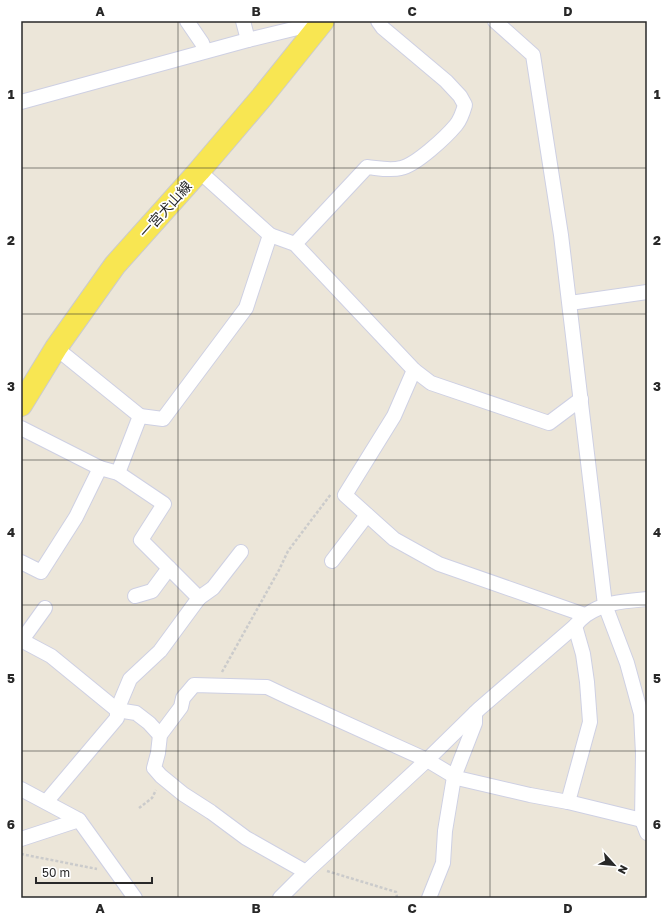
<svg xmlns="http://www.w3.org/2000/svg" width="668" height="919" font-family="'Golos Text','Noto Sans JP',sans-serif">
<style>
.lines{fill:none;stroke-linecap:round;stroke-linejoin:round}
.street-casing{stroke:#ced0e3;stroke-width:16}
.primary-casing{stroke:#cbcbcb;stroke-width:24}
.path{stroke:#cbcbcb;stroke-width:2.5;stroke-dasharray:3 2;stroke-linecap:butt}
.street{stroke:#fff;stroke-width:14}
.primary{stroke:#f8e652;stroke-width:22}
.grid{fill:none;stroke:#282828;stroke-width:1;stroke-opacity:0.55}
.labels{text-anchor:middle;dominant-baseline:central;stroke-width:3.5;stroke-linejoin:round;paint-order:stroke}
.street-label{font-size:14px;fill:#282828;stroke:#fff}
.neatline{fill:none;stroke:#282828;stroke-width:1.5}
.grid-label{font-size:13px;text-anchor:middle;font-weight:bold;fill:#282828}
</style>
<rect width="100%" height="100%" fill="#ece6d9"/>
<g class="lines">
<defs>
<g id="street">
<path d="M187 21 202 43 205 51"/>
<path d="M243 21 248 40"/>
<path d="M495 21 533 55 561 235 605 605 627 663 641 714 643 754 642 820 647 833"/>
<path d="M21 102 248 40 322 22"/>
<path d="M199 171 270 235 295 244 414 370 431 383 549 423 581 399"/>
<path d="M295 244 367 167C378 168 390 171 401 168 416 165 446 137 456 125 461 119 463 112 465 105L460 96 446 81 383 28 378 21"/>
<path d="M570 303 647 292"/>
<path d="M56 348 140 416 118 473"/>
<path d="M414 370 394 416 345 495 394 539 439 564 585 615"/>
<path d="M140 416 163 419 246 308 270 235"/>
<path d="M21 428 100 468 118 473 164 504 141 540 199 598 160 651 130 679 117 710V718L46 802"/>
<path d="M332 561 367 515"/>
<path d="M21 562 41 572 76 517 100 468"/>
<path d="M135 596 152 591 169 568"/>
<path d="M199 598 213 588 241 552"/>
<path d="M21 640 51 656 117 710 136 713 149 723 160 735"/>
<path d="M22 640 45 608"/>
<path d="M21 789 79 820 135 898"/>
<path d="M568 802 590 722 587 682 583 654 575 626"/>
<path d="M21 839 79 820"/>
<path d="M306 872 246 838 211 812 183 794 161 776 154 768 158 753 160 735 181 707 183 698 194 685 267 687 288 697 427 760 457 778 530 795 568 802 642 820"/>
<path d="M280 898 306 872 427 760 479 709 575 626C578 622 582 618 586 615 604 602 625 601 647 599"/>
<path d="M429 898 443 863 445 831 454 777 475 723V713"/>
</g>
<path id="primary" d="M21 405 56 348 115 265 199 171 262 97 323 21"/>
</defs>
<use href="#street" class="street-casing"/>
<use href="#primary" class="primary-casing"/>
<g class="path">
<path d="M222 672 279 570 288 551 331 494"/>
<path d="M139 808 152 798 156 790"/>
<path d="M21 854 97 869"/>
<path d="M327 871 396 892 397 897 400 898"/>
</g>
<use href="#street" class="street"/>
<use href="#primary" class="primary"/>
</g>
<path class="grid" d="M178 21V898M334 21V898M490 21V898M21 168H647M21 314H647M21 460H647M21 605H647M21 751H647"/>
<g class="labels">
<g class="street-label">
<text transform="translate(165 209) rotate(-48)">一宮犬山線</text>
</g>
</g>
<rect width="668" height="919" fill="none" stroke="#ffffff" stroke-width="44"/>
<g transform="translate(614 865) rotate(117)" stroke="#ffffff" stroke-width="3" paint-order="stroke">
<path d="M0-3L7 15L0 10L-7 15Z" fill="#282828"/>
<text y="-6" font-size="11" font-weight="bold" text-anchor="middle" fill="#282828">N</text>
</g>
<path d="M36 877v6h116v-6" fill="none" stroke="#282828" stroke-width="2"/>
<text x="42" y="877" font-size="12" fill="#282828" stroke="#ffffff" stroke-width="3" paint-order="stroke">50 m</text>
<rect x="22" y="22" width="624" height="875" class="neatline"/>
<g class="grid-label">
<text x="100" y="16">A</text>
<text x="256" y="16">B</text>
<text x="412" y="16">C</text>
<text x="568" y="16">D</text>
<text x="11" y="99">1</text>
<text x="657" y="99">1</text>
<text x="11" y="245">2</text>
<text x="657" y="245">2</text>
<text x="11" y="391">3</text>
<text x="657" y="391">3</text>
<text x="11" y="537">4</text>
<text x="657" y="537">4</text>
<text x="11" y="683">5</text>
<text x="657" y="683">5</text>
<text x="11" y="829">6</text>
<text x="657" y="829">6</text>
<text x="100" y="913">A</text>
<text x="256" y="913">B</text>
<text x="412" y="913">C</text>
<text x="568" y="913">D</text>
</g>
</svg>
